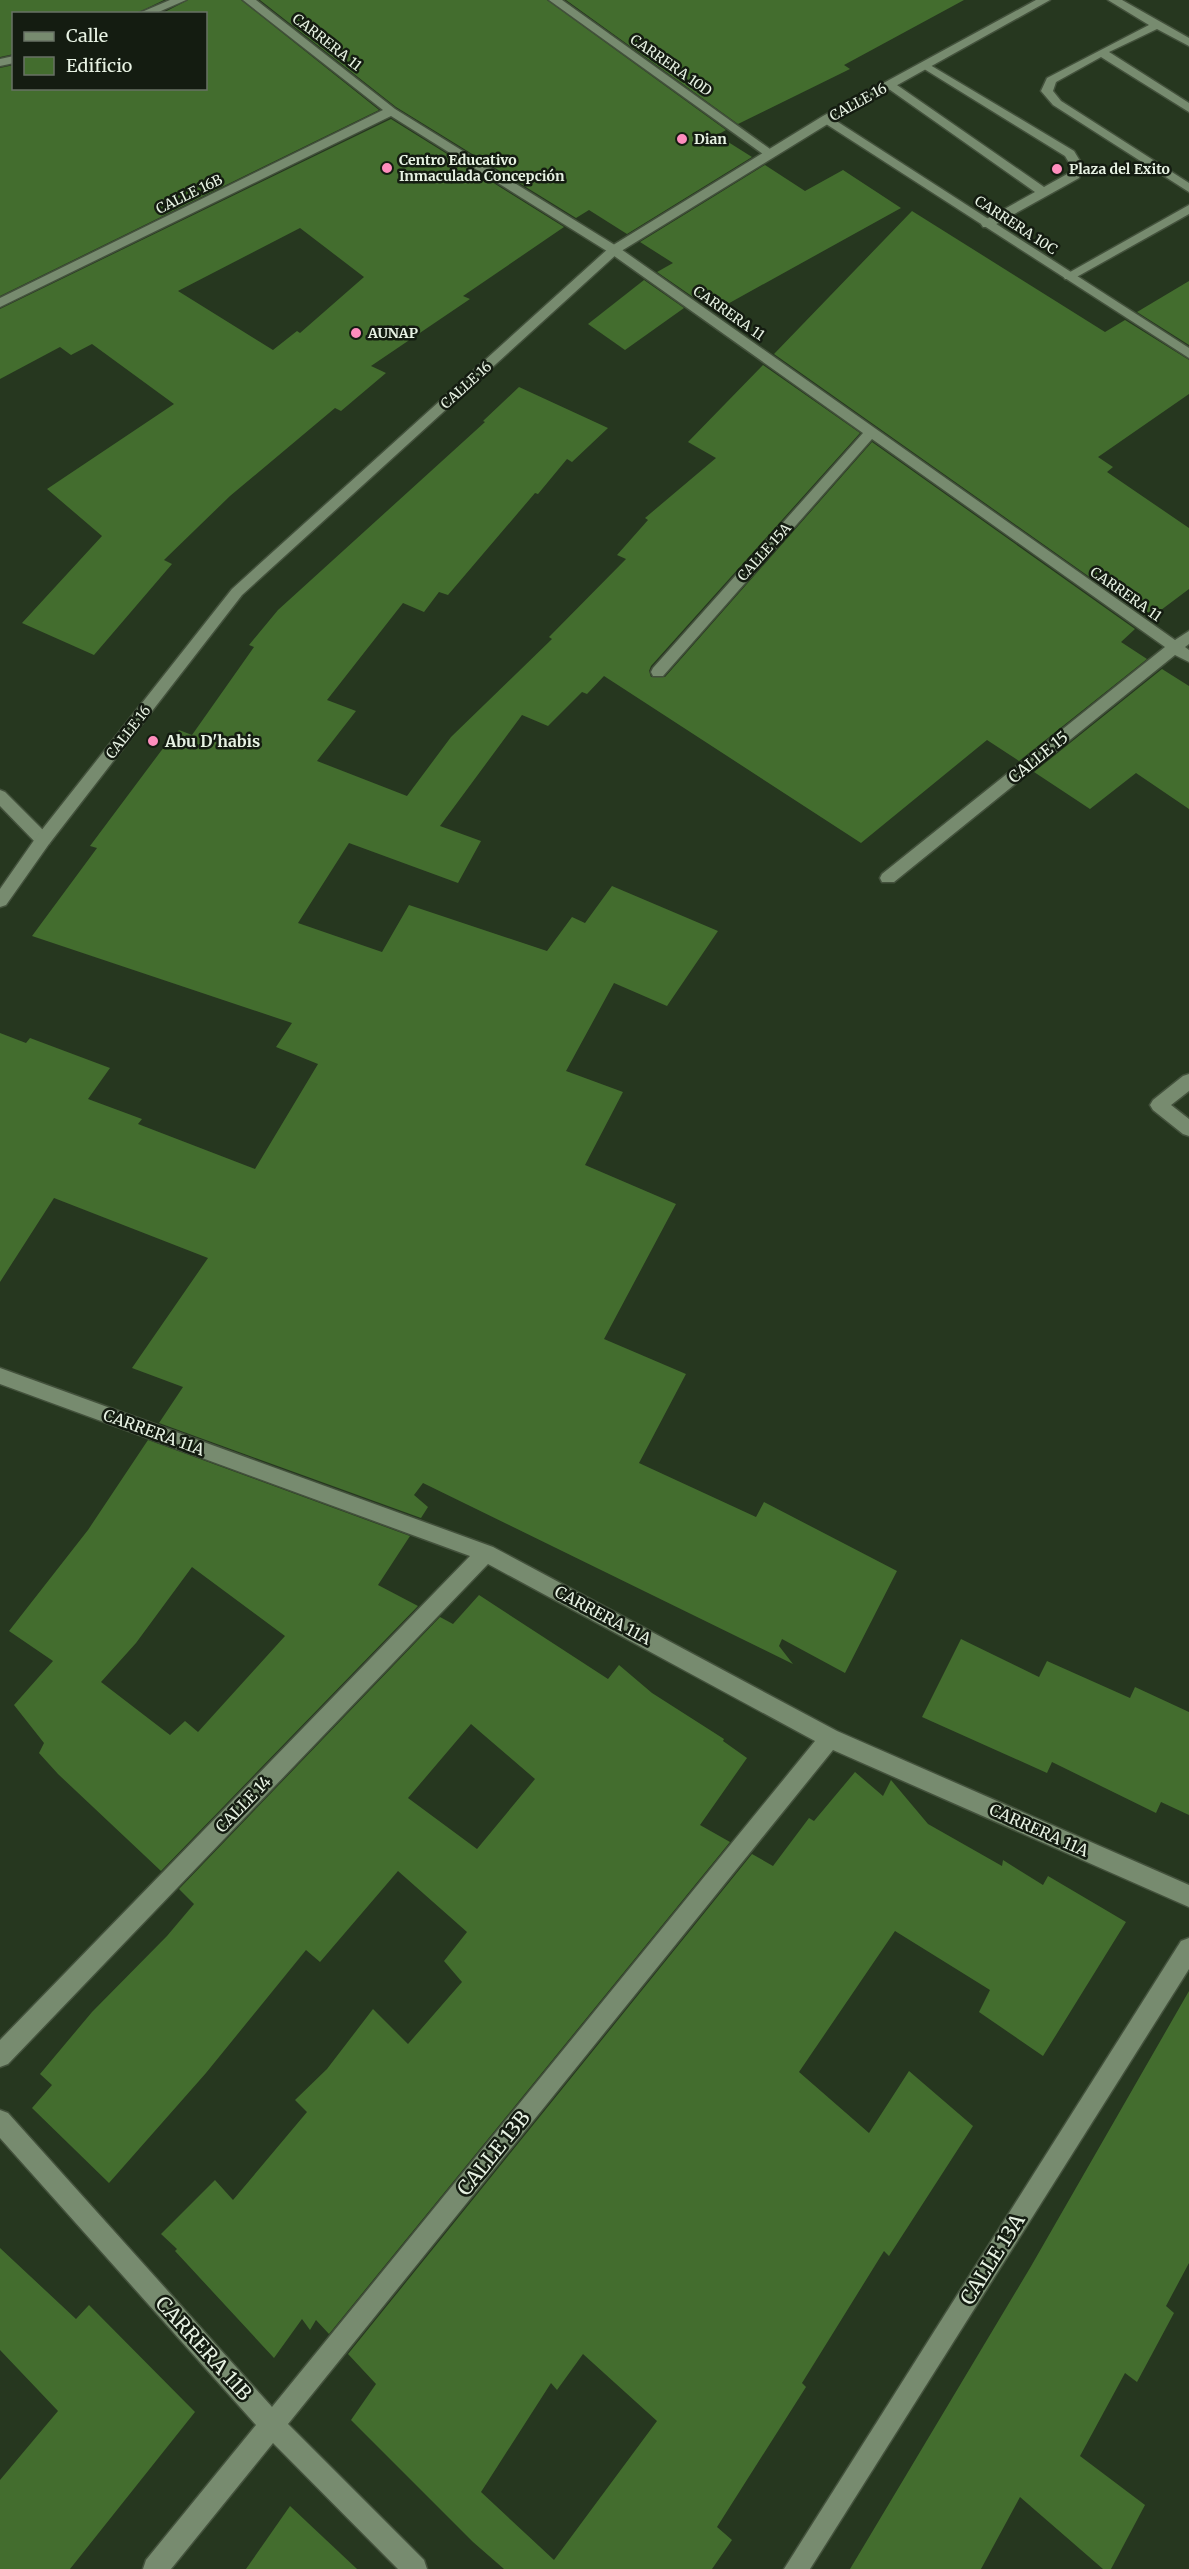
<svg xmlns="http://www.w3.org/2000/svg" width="1189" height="2569" font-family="Merriweather,serif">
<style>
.building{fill:#436d2e;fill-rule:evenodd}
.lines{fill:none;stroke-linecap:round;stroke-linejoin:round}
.lane-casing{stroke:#43513c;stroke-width:3}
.street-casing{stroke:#43513c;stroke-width:3}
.secondary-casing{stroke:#43513c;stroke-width:3}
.lane{fill:#778b6f;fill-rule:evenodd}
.street{fill:#778b6f;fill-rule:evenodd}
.secondary{fill:#778b6f;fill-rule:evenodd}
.poi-dot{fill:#fe8ebd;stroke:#141c11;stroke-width:2}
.labels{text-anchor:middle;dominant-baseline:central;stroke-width:5;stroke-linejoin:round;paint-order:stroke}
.far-street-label{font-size:14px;fill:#e7f2e3;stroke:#141c11}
.far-poi-label{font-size:14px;font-weight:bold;fill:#e7f2e3;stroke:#141c11;text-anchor:start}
.poi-label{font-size:16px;font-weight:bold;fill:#e7f2e3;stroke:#141c11;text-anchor:start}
.street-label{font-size:16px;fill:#e7f2e3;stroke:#141c11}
.near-street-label{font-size:20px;fill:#e7f2e3;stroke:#141c11}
</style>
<rect width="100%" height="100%" fill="#26371f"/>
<g class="building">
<path d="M0 0H164L135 14H14V54L0 57Z"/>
<path d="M188 0H241L379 110 0 296V68L14 65V88H206V14H161Z"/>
<path d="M260 0H547L726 130 717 135 752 157 627 234 589 210 576 218 396 107Z"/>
<path d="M566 0H964L844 65 850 69 738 124Z"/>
<path d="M391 119 564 227 463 296 470 299 371 366 386 373 341 411 335 408 230 496 164 560 172 564 94 655 22 623 102 536 47 489 174 404 92 344 71 355 60 347 0 379V309ZM300 228 364 277 300 333 297 331 273 350 178 291Z"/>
<path d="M765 165 805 191 843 170 901 208 724 306 705 293 696 299 657 272 673 263 640 242Z"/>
<path d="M912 211 1105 332 1125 320 1189 360V394L1098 457 1113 467 1107 472 1189 528V589L1149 619 774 354Z"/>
<path d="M644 280 684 308 625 350 588 324Z"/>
<path d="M1189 281V345L1137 312Z"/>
<path d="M763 365 860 433 651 666 649 671 651 677H665L872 442 1135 629 1121 642 1147 659 1019 761 987 740 861 843 604 676 587 694 582 692 548 726 522 715 440 826 481 841 458 883 349 843 298 923 382 952 409 905 547 951 572 917 585 923 612 886 718 931 667 1006 614 983 566 1071 623 1092 585 1165 676 1204 604 1339 686 1374 639 1463 756 1517 764 1502 897 1571 845 1673 782 1639 779 1646 793 1664 423 1483 414 1495 428 1507 421 1518 159 1423 183 1387 132 1368 208 1258 54 1198 0 1282V1033L26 1043 30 1038 110 1068 88 1099 142 1119 138 1124 255 1169 318 1064 276 1047 292 1023 32 936 97 848 90 846 161 751 179 730 192 735 254 647 249 645 278 610 485 422 483 421 519 387 608 428 572 462 567 459 538 494 535 493 448 595 439 592 424 612 403 603 327 700 356 711 317 761 407 796 451 737 552 639 549 637 626 559 617 555 648 520 645 518 716 458 688 442Z"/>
<path d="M1162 669 1189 686V809L1136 773 1090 809 1034 772Z"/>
<path d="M148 1440 410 1536 378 1585 418 1606 161 1871 58 1774 39 1753 44 1743 14 1705 53 1661 9 1631 88 1530ZM192 1567 285 1636 198 1732 185 1721 170 1735 101 1682 136 1643Z"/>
<path d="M479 1595 608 1679 619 1665 652 1693 724 1739 723 1741 747 1758 700 1825 730 1842 329 2334 316 2320 310 2330 302 2319 274 2358 175 2251 177 2249 161 2234 215 2180 233 2200 307 2112 295 2100 327 2069 373 2009 408 2044 462 1982 444 1961 467 1932 398 1871 320 1962 306 1950 206 2073 109 2183 32 2108 52 2085 40 2074 92 2012 167 1936 194 1904 179 1889 440 1617 453 1624ZM471 1724 535 1779 477 1849 408 1798Z"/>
<path d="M961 1639 1039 1677 1047 1661 1130 1698 1135 1687 1189 1712V1815L1161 1802 1156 1813 1052 1762 1047 1773 922 1717Z"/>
<path d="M855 1772 883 1796 891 1780 928 1824 1002 1866 1003 1860 1043 1885 1048 1876 1126 1922 1043 2056 979 2012 990 1990 895 1931 799 2072 869 2133 909 2071 973 2126 889 2256 884 2251 802 2383 806 2387 717 2527 732 2540 712 2569H504L473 2542 351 2420 376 2384 348 2354 752 1854 773 1866 809 1818 814 1821ZM583 2354 657 2421 554 2560 481 2492 551 2383 557 2390Z"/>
<path d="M1189 1991V2263L1166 2306 1174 2313 1137 2382 1125 2373 1080 2456 1145 2505 1111 2569H1103L1020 2497 981 2569H850L1030 2268Z"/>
<path d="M0 2248 76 2319 89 2305 195 2412 70 2569H0V2480L58 2411 0 2350Z"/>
<path d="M290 2506 357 2569H246Z"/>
</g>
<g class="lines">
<defs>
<g id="lane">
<path d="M1108 0H1122L1189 38V46L1157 29 1109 52 1189 103V112L1101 57 1056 82 1053 91 1061 101 1189 183V192L1053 105 1041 91 1047 78 1149 25Z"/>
<path d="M925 62 1074 151 1083 166 1079 178 991 227H983L981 224 983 221 1035 192 886 87V83H894L1044 187 1069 173 1071 166 1065 156 921 67 919 65Z"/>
<path d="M1189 205V214L1073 279H1065L1063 276Z"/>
</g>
<g id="street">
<path d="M243 0H256L395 109 618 247 1175 640 1189 631V644L1185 647 1189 650V662L1175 655 894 882H882L880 878 882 874 1165 647 872 439 663 676H653L651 672 653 668 863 433 610 253 391 116 0 307V298L383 110Z"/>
<path d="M549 0H562L777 154 771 158 767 157Z"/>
<path d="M827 115 1189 348V358L823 122 821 119Z"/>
<path d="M0 790 5 792 49 836 51 840 49 844H37L0 806Z"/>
<path d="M1189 1074V1091L1171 1105 1189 1119V1136L1183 1134 1153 1110 1150 1105 1153 1100 1183 1076Z"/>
<path d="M0 1368 493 1547 837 1731 1189 1885V1907L833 1750 288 2424 424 2560 427 2569H398L273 2443 171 2569H143L146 2560 256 2425 0 2138V2110L8 2113 272 2407 815 1741 488 1564 8 2064 0 2067V2040L470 1556 0 1384Z"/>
<path d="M1189 1938V1969L810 2569H784L1181 1941Z"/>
</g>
<g id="secondary">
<path d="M170 0H186L154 14H137Z"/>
<path d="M1036 0H1050L831 122 618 253 242 595 49 844 6 905 0 907V889L37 836 232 589 610 247 823 116Z"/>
<path d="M14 56V63L0 66V59Z"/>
</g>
</defs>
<use href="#lane" class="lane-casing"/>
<use href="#street" class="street-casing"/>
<use href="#secondary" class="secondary-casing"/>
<use href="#lane" class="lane"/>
<use href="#street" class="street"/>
<use href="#secondary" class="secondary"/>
</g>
<g class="poi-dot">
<circle cx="682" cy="139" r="6"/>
<circle cx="387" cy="168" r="6"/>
<circle cx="1057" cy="169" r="6"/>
<circle cx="356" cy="333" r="6"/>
<circle cx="153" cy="741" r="6"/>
</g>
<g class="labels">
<g class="far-street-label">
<text transform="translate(327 42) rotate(38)">CARRERA 11</text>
<text transform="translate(671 65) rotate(35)">CARRERA 10D</text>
<text transform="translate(858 102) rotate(-29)">CALLE 16</text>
<text transform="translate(189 194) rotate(-26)">CALLE 16B</text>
<text transform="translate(1016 225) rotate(33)">CARRERA 10C</text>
<text transform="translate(729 313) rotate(35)">CARRERA 11</text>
<text transform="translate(466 385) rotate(-42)">CALLE 16</text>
<text transform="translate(764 552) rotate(-48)">CALLE 15A</text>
<text transform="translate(1126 594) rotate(35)">CARRERA 11</text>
<text transform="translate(128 732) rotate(-52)">CALLE 16</text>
</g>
<g class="far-poi-label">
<text x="694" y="139">Dian</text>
<text x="399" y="160">Centro Educativo<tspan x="399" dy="16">Inmaculada Concepción</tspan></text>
<text x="1069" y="169">Plaza del Exito</text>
<text x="368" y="333">AUNAP</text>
</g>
<g class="poi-label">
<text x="165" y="741">Abu D'habis</text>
</g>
<g class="street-label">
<text transform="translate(1038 757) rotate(-39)">CALLE 15</text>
<text transform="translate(154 1432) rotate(20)">CARRERA 11A</text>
<text transform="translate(603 1615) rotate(28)">CARRERA 11A</text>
<text transform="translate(243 1804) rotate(-46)">CALLE 14</text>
<text transform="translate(1039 1830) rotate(24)">CARRERA 11A</text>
</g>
<g class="near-street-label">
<text transform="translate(493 2153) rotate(-51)">CALLE 13B</text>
<text transform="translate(992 2259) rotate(-58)">CALLE 13A</text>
<text transform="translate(204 2348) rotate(48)">CARRERA 11B</text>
</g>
</g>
<rect x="12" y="12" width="195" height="78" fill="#141c11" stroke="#687265" stroke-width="1.5"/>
<rect x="24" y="32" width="30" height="9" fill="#778b6f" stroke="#687265" stroke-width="1.5"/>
<text x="66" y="42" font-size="18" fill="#e7f2e3">Calle</text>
<rect x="24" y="57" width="30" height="18" fill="#436d2e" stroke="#687265" stroke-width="1.5"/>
<text x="66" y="72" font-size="18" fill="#e7f2e3">Edificio</text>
</svg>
